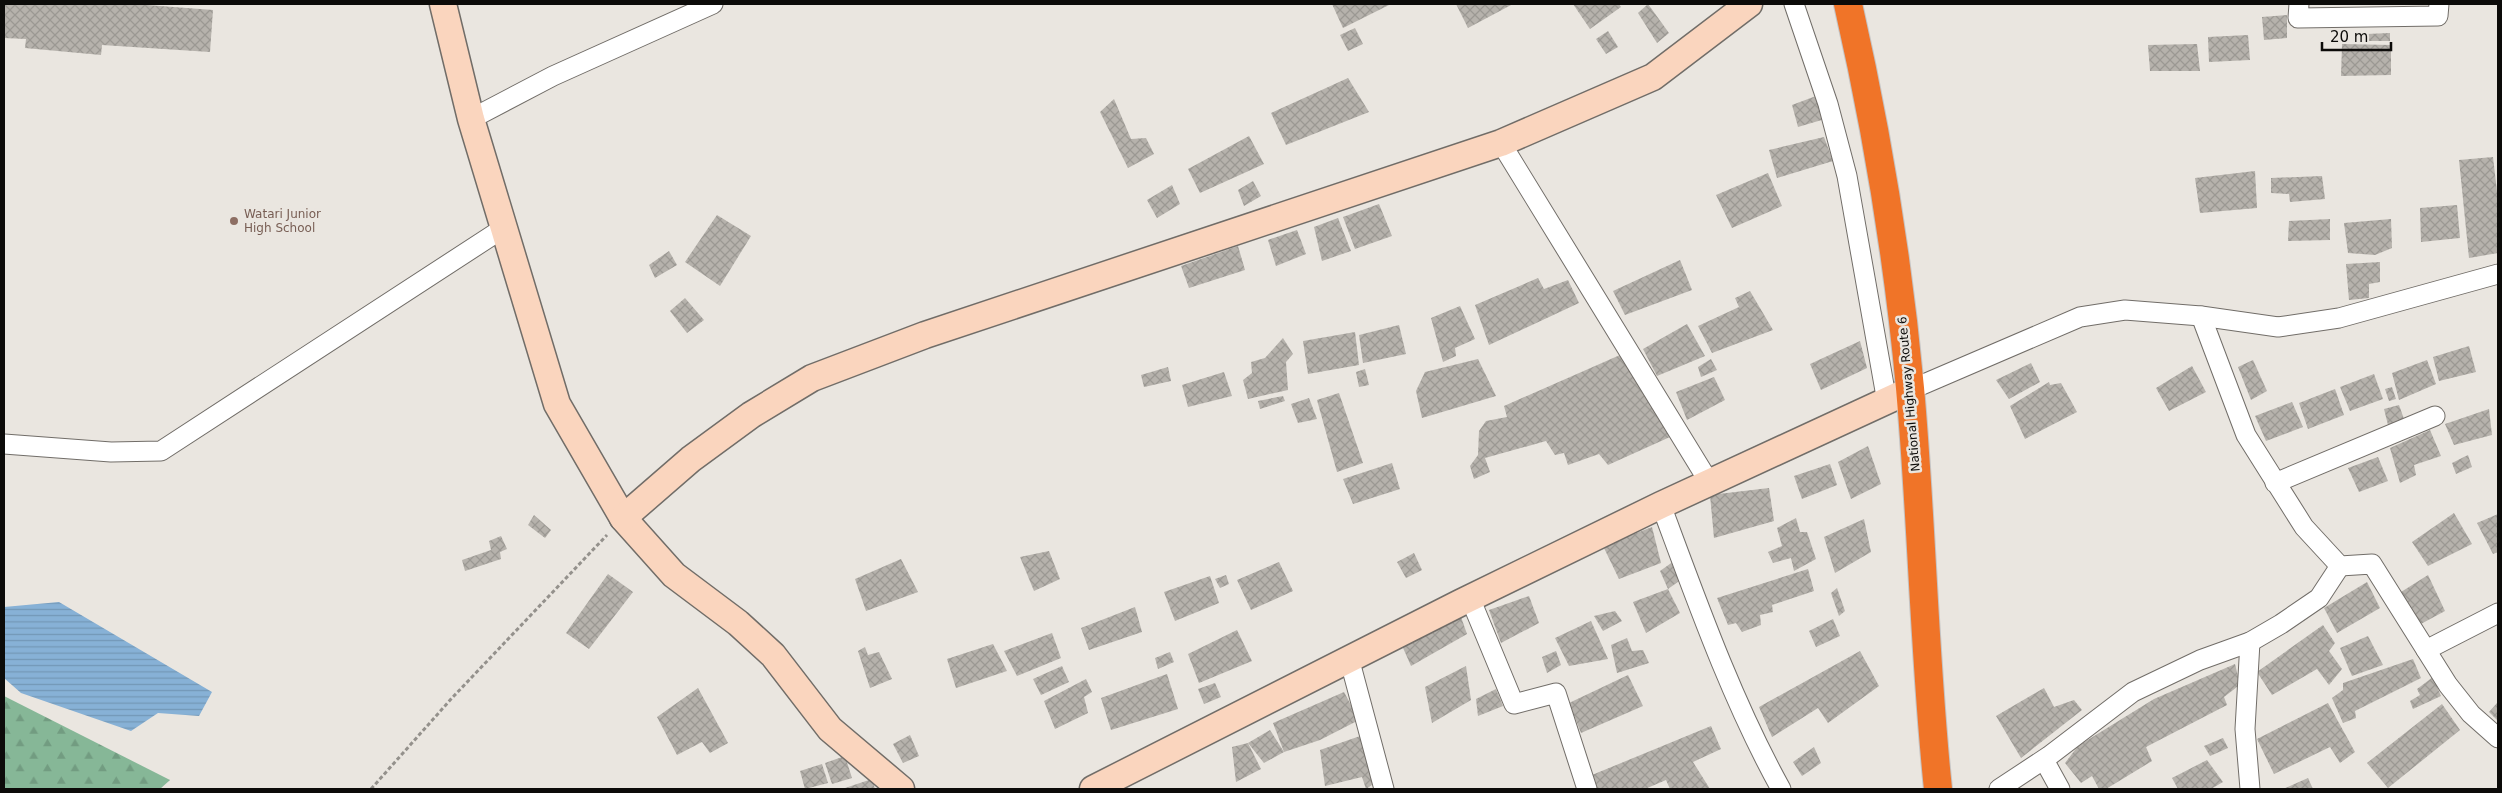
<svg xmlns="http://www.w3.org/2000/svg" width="2502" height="793" font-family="'DejaVu Sans',sans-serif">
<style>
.forest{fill:url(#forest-firs)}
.water{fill:url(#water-rules)}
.building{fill:url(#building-cross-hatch)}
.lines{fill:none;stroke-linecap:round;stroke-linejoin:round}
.street-casing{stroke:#716d68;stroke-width:21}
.secondary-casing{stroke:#716d68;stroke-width:29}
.highway-casing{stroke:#c5c4c4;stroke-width:30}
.path{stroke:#94918c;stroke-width:3;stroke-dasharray:4 2.5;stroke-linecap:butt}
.street{stroke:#fff;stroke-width:19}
.secondary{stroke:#fad5be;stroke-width:26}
.highway{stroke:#f07428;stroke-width:28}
.education-dot{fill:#8d6e63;stroke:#eae6e0;stroke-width:2}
.labels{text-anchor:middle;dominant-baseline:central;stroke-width:5;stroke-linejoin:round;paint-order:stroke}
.education-label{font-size:12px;fill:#785e54;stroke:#eae6e0;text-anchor:start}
.street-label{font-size:12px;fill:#0c0b09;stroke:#eae6e0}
</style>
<defs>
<pattern id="forest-firs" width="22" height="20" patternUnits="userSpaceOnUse" patternTransform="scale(1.25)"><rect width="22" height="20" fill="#86b797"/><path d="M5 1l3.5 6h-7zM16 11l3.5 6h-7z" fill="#729c81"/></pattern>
<pattern id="water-rules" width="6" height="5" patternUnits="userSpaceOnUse" patternTransform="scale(1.25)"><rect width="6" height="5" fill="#87b1d6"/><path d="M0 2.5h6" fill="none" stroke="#7397b6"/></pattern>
<pattern id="building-cross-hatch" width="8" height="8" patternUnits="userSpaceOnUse" patternTransform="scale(1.25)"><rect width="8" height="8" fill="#b6b2ac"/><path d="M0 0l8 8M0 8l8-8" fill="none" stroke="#9b9893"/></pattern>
</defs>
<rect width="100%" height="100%" fill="#eae6e0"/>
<path class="forest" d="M4 696 170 780 160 789H4Z"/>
<path class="water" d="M59 602 212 692 199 716 158 713 131 731 21 693 4 678V607Z"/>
<g class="building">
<path d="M4 4H134L213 10 210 52 102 45 101 55 25 48 26 39 4 38Z"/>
<path d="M1332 4H1389V5L1343 28Z"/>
<path d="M1456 4H1513L1468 28Z"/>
<path d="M1573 4H1619L1621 7 1590 29Z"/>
<path d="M1648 4 1669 33 1657 43 1638 13Z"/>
<path d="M2287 15V38L2264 40 2262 17Z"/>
<path d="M1355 28 1363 44 1348 51 1340 35Z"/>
<path d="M1608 31 1618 47 1606 54 1596 39Z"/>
<path d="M2390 33V41H2368L2366 34Z"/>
<path d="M2248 35 2250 60 2209 62 2208 37Z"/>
<path d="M2197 44 2200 71H2150L2148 45Z"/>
<path d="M2342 44 2391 45V75L2341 76Z"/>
<path d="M1348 78 1369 112 1286 145 1271 113Z"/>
<path d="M1816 96 1825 119 1798 127 1792 105Z"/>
<path d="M1114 99 1131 139 1146 138 1154 154 1128 168 1100 112Z"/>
<path d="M1249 136 1264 164 1200 193 1188 169Z"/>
<path d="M1824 137 1833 161 1777 178 1769 150Z"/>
<path d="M2493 157 2498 200V253L2469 258 2459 160Z"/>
<path d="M2255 171 2257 208 2200 213 2195 178Z"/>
<path d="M1768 173 1782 206 1732 228 1716 195Z"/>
<path d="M2322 176 2325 199 2290 202 2289 194 2271 193V178Z"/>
<path d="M1253 181 1261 196 1244 206 1238 190Z"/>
<path d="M1172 185 1180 204 1157 218 1147 200Z"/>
<path d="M1379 204 1392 236 1355 249 1343 217Z"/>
<path d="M2457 205 2460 238 2421 242 2420 208Z"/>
<path d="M717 215 751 236 720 286 685 262Z"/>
<path d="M1338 218 1351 251 1322 261 1314 227Z"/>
<path d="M2330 219V240L2288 241 2289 221Z"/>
<path d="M2391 219 2392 248 2375 255 2348 253 2344 223Z"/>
<path d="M1297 230 1306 254 1276 266 1268 240Z"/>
<path d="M1238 246 1245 270 1189 288 1181 266Z"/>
<path d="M669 251 677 265 655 278 649 265Z"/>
<path d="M1680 260 1692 290 1625 315 1613 291Z"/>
<path d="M2380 262V282L2369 284V298L2349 300 2346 264Z"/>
<path d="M1538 278 1544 289 1568 280 1579 303 1489 345 1475 305Z"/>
<path d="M1750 291 1773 330 1712 353 1698 326 1739 307 1735 298Z"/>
<path d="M685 298 704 320 687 333 670 311Z"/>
<path d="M1460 306 1475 339 1455 348 1456 356 1443 362 1431 318Z"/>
<path d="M1687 324 1705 356 1657 376 1643 349Z"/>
<path d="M1399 325 1406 354 1363 363 1359 335Z"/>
<path d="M1355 332 1359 365 1308 374 1303 341Z"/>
<path d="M1283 338 1293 354 1286 362 1288 390 1248 399 1243 380 1252 373 1251 362 1265 358Z"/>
<path d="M1860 341 1867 368 1821 390 1810 364Z"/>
<path d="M2469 346 2476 372 2439 381 2433 357Z"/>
<path d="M1620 355 1670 437 1608 465 1599 454 1568 465 1564 453 1555 455 1546 441 1485 458 1490 472 1474 479 1470 466 1478 455 1479 431 1486 421 1507 417 1504 406Z"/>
<path d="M1478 359 1496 396 1422 418 1416 391 1425 372Z"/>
<path d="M1711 359 1717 370 1701 377 1698 367Z"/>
<path d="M2253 360 2267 391 2251 400 2238 367Z"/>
<path d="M2427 360 2436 384 2399 400 2392 373Z"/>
<path d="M2031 363 2040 382 2009 399 1996 380Z"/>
<path d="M2192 366 2206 392 2169 411 2156 388Z"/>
<path d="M1168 367 1171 381 1144 387 1141 375Z"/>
<path d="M1365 369 1369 385 1359 387 1356 372Z"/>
<path d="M1224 372 1232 396 1188 407 1182 385Z"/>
<path d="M2374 374 2383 399 2350 411 2340 387Z"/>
<path d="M1714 377 1725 400 1687 420 1676 392Z"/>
<path d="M2049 382 2050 385 2061 383 2077 412 2025 439 2010 406Z"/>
<path d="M2392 387 2396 399 2389 401 2385 389Z"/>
<path d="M2335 389 2344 415 2308 429 2299 403Z"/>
<path d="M1339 393 1363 463 1337 472 1317 400Z"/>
<path d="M1283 396 1285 401 1260 409 1258 401Z"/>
<path d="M1309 398 1317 419 1298 423 1291 404Z"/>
<path d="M2292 402 2303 427 2266 441 2255 416Z"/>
<path d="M2399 405 2404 419 2388 425 2384 409Z"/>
<path d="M2489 409 2492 435 2454 445 2445 424Z"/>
<path d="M2430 430 2441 456 2414 465 2416 475 2400 483 2390 448Z"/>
<path d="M1868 446 1881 484 1851 499 1838 462Z"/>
<path d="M2468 455 2472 467 2456 474 2452 463Z"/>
<path d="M2378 457 2388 481 2359 492 2348 468Z"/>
<path d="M1392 463 1400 489 1353 504 1343 479Z"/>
<path d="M1830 464 1837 485 1802 499 1794 476Z"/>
<path d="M1769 488 1774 521 1714 538 1710 495Z"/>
<path d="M2454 513 2472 544 2428 566 2412 542Z"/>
<path d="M2498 514V552L2493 554 2477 523Z"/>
<path d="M534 515 551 530 545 538 528 525Z"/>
<path d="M1796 518 1800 532H1807L1816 559 1794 571 1791 558 1773 563 1768 552 1782 546 1777 528Z"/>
<path d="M1864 519 1871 552 1835 573 1824 537Z"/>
<path d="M1652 527 1661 563 1619 579 1603 546Z"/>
<path d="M501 536 507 549 500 552 501 559 465 571 462 560 491 550 489 541Z"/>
<path d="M1049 551 1060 579 1034 591 1020 557Z"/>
<path d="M1414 553 1422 570 1406 578 1397 562Z"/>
<path d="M901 559 918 592 866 611 855 579Z"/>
<path d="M1674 561 1682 579 1668 589 1680 613 1646 633 1633 602 1668 589 1660 571Z"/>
<path d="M1279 562 1293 591 1251 610 1237 580Z"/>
<path d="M1808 569 1814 591 1772 605 1773 612 1760 615 1761 625 1742 632 1736 623 1728 625 1717 598Z"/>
<path d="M608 574 633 592 589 649 566 633Z"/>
<path d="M1226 575 1229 584 1220 588 1215 579Z"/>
<path d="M2428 575 2445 611 2419 625 2401 592Z"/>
<path d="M1210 576 1219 603 1175 621 1164 592Z"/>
<path d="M2367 582 2380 608 2337 633 2324 608Z"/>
<path d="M1837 588 1845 611 1839 616 1831 593Z"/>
<path d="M1529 596 1539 623 1501 643 1489 610Z"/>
<path d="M1135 607 1142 632 1089 650 1081 628Z"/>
<path d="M1615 611 1622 621 1603 631 1594 616Z"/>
<path d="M1461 617 1467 634 1411 666 1400 641Z"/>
<path d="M1833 619 1840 636 1816 647 1809 631Z"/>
<path d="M1591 621 1608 659 1569 666 1555 638Z"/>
<path d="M2323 625 2335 643 2329 651 2342 669 2329 685 2317 669 2272 695 2257 672Z"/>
<path d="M1237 630 1252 661 1199 683 1188 654Z"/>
<path d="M1052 633 1061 658 1017 676 1004 651Z"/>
<path d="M2368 636 2383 665 2352 676 2340 648Z"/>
<path d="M1627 638 1632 651 1643 650 1649 663 1617 673 1611 645Z"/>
<path d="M993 644 1007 671 956 688 947 659Z"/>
<path d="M865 647 868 655 879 652 892 679 870 688 858 651Z"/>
<path d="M1556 651 1561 665 1547 673 1542 657Z"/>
<path d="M1860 651 1879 686 1828 723 1818 708 1772 737 1759 707Z"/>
<path d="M1170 652 1174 662 1158 669 1155 658Z"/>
<path d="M2413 659 2421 678 2355 711 2356 718 2343 723 2332 698 2343 690V683Z"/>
<path d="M2235 664 2238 676 2237 687 2224 697 2227 705 2146 747 2152 761 2106 789H2099L2092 776 2081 783 2065 763 2078 746 2154 699Z"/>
<path d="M1062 666 1069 682 1041 695 1033 679Z"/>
<path d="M1466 666 1471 700 1432 723 1425 687Z"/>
<path d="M1167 674 1178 709 1111 730 1101 698Z"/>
<path d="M1628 675 1643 706 1581 733 1569 703Z"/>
<path d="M2433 677 2441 696 2413 709 2410 701 2420 695 2417 689Z"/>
<path d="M1086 679 1092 692 1084 697 1088 713 1055 729 1044 701Z"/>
<path d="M1215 683 1221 697 1204 704 1198 689Z"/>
<path d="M698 688 728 743 710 753 702 742 677 755 657 717Z"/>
<path d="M2044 688 2054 707 2074 700 2082 710 2021 758 1996 716Z"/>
<path d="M1496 689 1503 706 1478 716 1476 699Z"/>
<path d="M1344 692 1359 720 1320 740 1284 752 1273 723Z"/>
<path d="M2498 702V721L2489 712Z"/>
<path d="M2328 703 2355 752 2340 763 2330 747 2274 774 2257 739Z"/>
<path d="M2442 704 2460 730 2388 788 2367 763Z"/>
<path d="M1711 726 1721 749 1693 762 1710 789H1670L1666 780 1645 789H1595L1592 775Z"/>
<path d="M1270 730 1284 752 1264 763 1248 743Z"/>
<path d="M910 735 919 756 903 763 893 744Z"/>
<path d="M1363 735 1381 779 1366 789 1362 777 1325 786 1320 750Z"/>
<path d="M2223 738 2228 748 2210 756 2204 746Z"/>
<path d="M1248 743 1261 769 1236 782 1232 747Z"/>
<path d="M1814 747 1821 763 1802 776 1793 762Z"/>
<path d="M845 756 852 778 832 784 825 763Z"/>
<path d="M2207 760 2223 782 2211 789H2178L2172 778Z"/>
<path d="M822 764 828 783 805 789 800 771Z"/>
<path d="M2308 778 2313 789H2283Z"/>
<path d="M872 779 875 789H842Z"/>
</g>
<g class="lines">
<defs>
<g id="street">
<path d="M1794 4 1828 104 1847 176 1887 402"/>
<path d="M2299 4 2298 18 2438 16 2439 4"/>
<path d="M471 119 553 76 713 4"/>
<path d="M1501 143 1709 482"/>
<path d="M2201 316 2246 435 2304 527 2340 566 2372 564 2448 685 2471 714 2498 738"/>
<path d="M1910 390 2080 317 2125 310 2201 316 2278 327 2339 318 2498 274"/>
<path d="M4 444 111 452 161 451 502 229"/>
<path d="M2275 483 2435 416"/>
<path d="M1661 505C1696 599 1732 701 1781 789"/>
<path d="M1470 598 1514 704 1556 693 1587 789"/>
<path d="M2250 642 2245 729 2250 789"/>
<path d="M2426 650 2498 613"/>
<path d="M1349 658 1384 789"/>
<path d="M2044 760 2060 789"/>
<path d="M1999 789 2049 756 2133 692 2200 660 2250 642 2281 624 2319 598 2340 566"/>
</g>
<g id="secondary">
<path d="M443 4 471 119 557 404 623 518 674 575 738 623 773 655 830 729 901 789"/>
<path d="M623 518 691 459 751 415 812 378 925 335 1501 143 1653 77 1749 4"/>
<path d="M1093 789 1460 603 1661 505 1910 390"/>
</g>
<path id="highway" d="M1848 4C1877 131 1898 258 1910 388 1922 522 1924 656 1938 789"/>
</defs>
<use href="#street" class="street-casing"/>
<use href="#secondary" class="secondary-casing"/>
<use href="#highway" class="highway-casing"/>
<path class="path" d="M371 789 452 698 607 535"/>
<use href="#street" class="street"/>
<use href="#secondary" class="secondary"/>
<use href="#highway" class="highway"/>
</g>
<circle class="education-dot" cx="234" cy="221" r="5"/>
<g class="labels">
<g class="education-label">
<text x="244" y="214">Watari Junior<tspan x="244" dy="14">High School</tspan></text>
</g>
<g class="street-label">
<text transform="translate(1909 394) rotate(-95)">National Highway Route 6</text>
</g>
</g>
<rect width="2502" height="793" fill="none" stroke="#0c0b09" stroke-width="10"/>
<path d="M2322 42v8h69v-8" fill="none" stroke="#0c0b09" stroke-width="2.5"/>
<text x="2330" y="42" font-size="15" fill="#0c0b09" stroke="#eae6e0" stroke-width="4" paint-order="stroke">20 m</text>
</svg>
